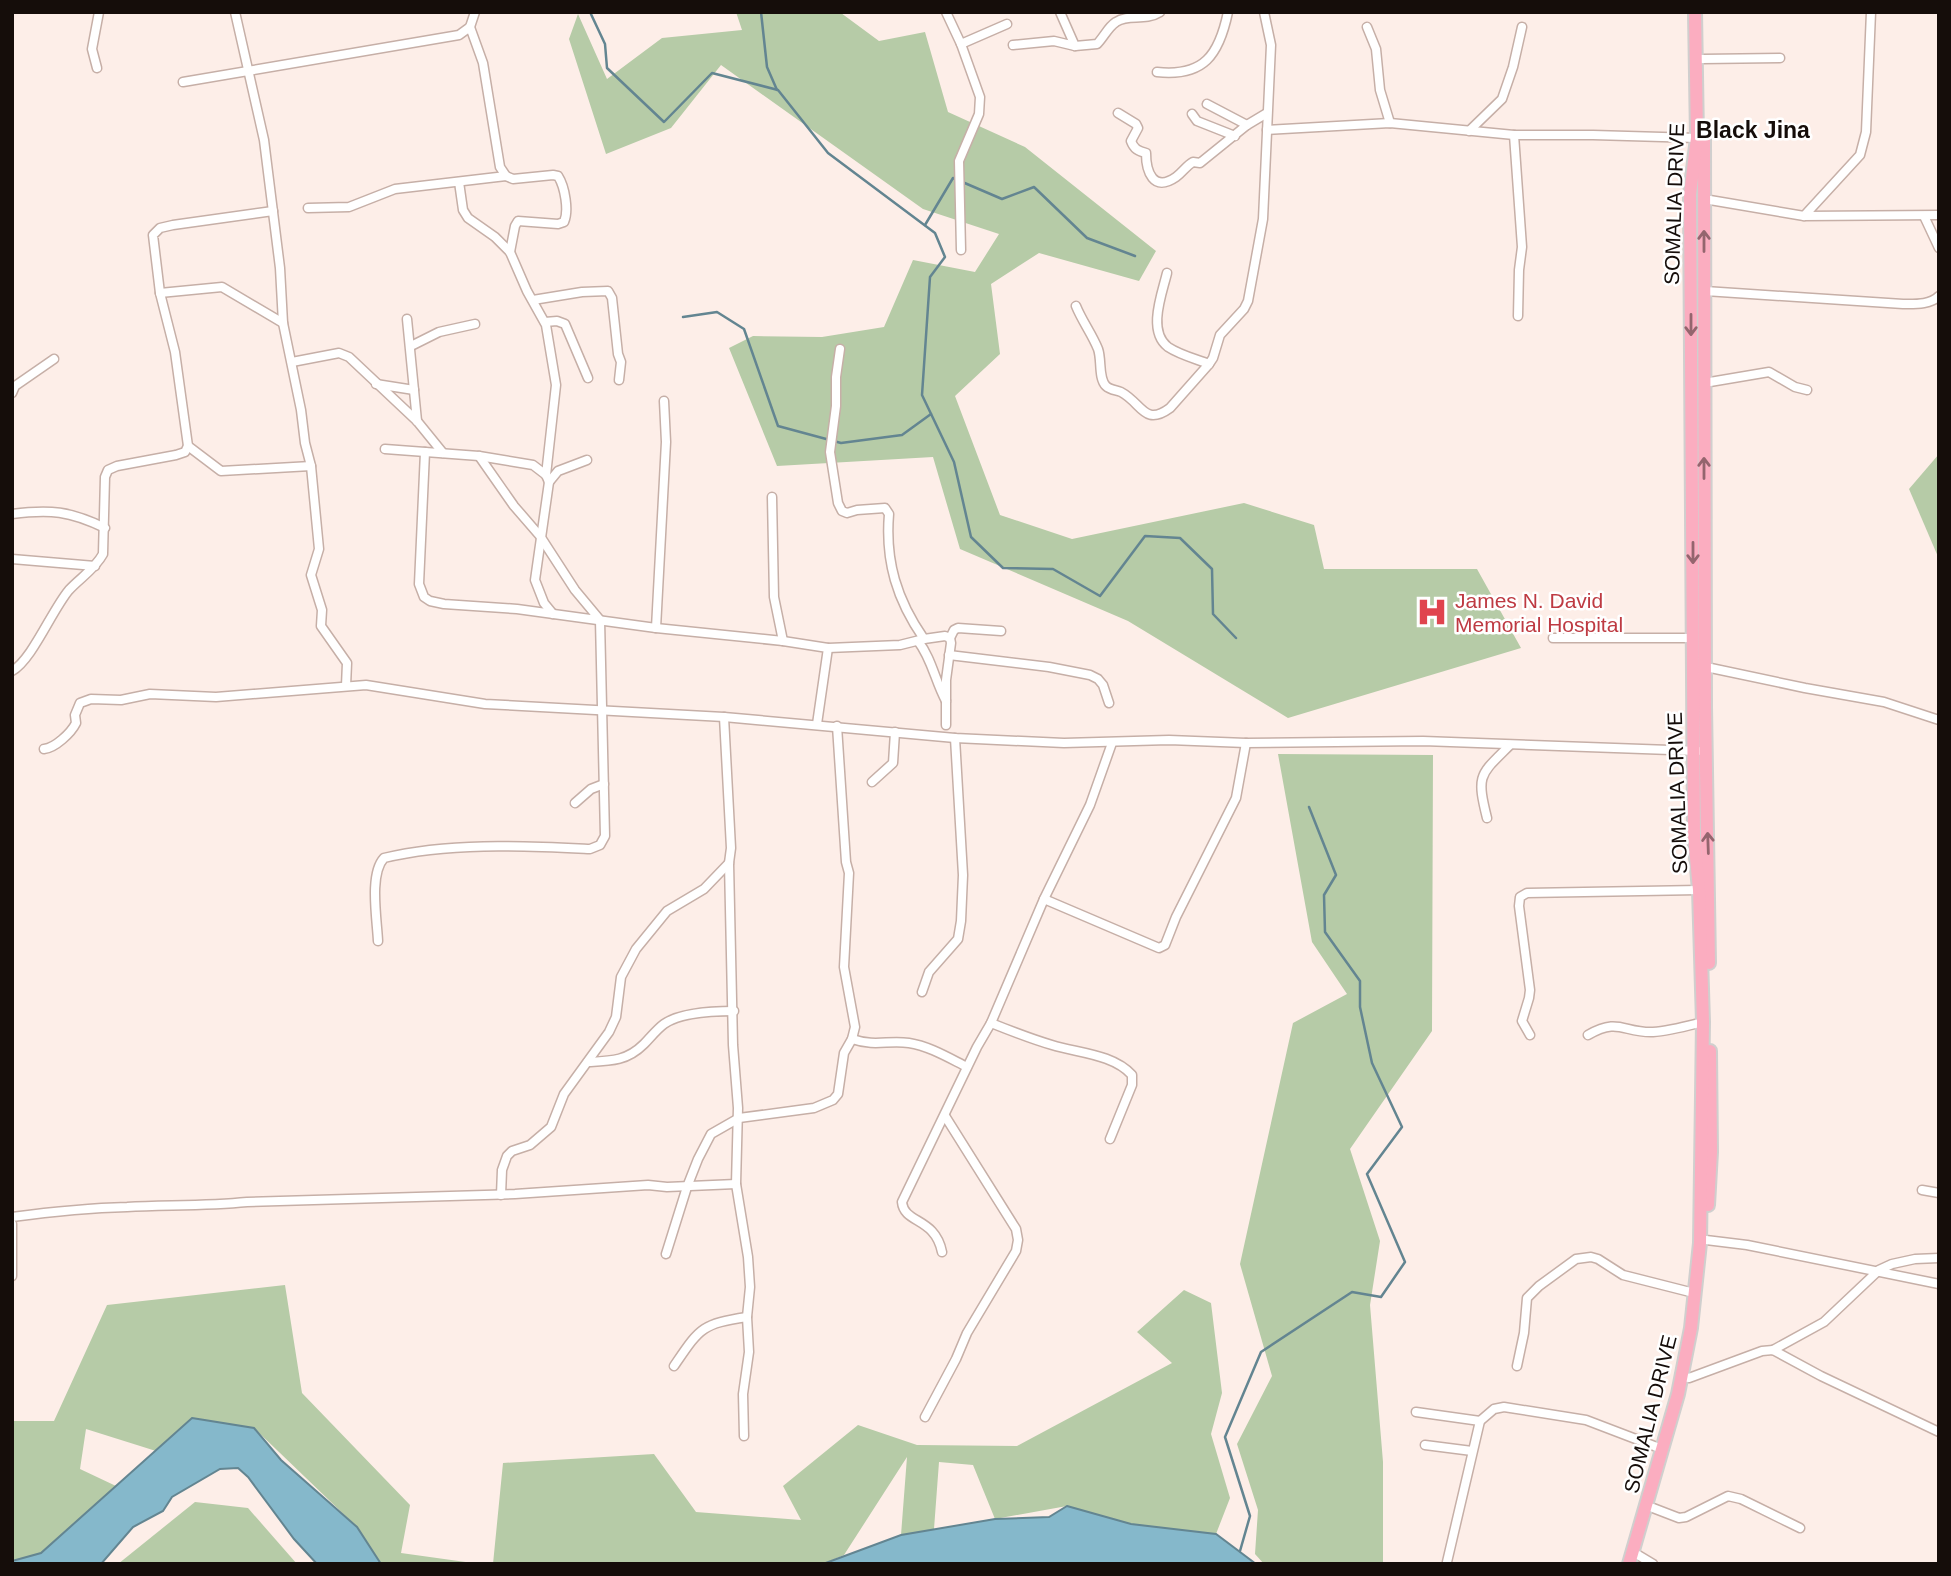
<svg xmlns="http://www.w3.org/2000/svg" width="1951" height="1576" font-family="Arial,sans-serif">
<style>
.green{fill:#b6cba7}
.water{fill:#85b8cb;stroke:#638591;stroke-width:2}
.lines{fill:none;stroke-linecap:round;stroke-linejoin:round}
.stream{stroke:#638591;stroke-width:2.5}
.street-casing{stroke:#c6afa7;stroke-width:11}
.primary-casing{stroke:#d0cfce;stroke-width:16}
.street{stroke:#fff;stroke-width:8}
.primary{stroke:#fbadc0;stroke-width:12}
.oneway{stroke:#94656e}
.labels{text-anchor:middle;dominant-baseline:central;stroke-width:5;stroke-linejoin:round;paint-order:stroke}
.street-label{font-size:21px;fill:#150d0a;stroke:#fff}
.health-label{font-size:21px;fill:#be3a42;stroke:#fff;text-anchor:start}
.neighbourhood-label{font-size:23px;font-weight:bold;fill:#150d0a;stroke:#fff}
</style>
<rect width="100%" height="100%" fill="#fdeee8"/>
<g class="green">
<path d="M736 12 841 13 879 41 925 32 948 112 1025 147 1156 251 1139 281 1039 253 991 284 1000 354 955 396 1000 515 1072 539 1244 503 1314 525 1324 569H1477L1521 648 1288 718 1128 621 960 549 933 457 777 466 729 348 753 336 822 337 884 327 913 260 975 272 999 234 923 209 721 65 671 128 606 154 569 39 578 14 607 79 662 38 742 30Z"/>
<path d="M1939 454V559L1909 489Z"/>
<path d="M1278 754 1433 755 1432 1031 1350 1149 1380 1241 1370 1305 1383 1462V1564H1264L1255 1554 1258 1510 1237 1444 1272 1376 1240 1264 1293 1023 1347 994 1312 942Z"/>
<path d="M285 1285 302 1393 410 1505 401 1553 480 1564H381L357 1527 254 1428 192 1418 156 1451 86 1429 80 1469 116 1486 41 1553 12 1561V1421H54L107 1305Z"/>
<path d="M1184 1290 1211 1303 1222 1393 1211 1434 1230 1498 1216 1534 1131 1524 1067 1506 995 1519 973 1465 939 1462 934 1529 901 1535 907 1457 844 1555 823 1564H493L503 1463 654 1454 696 1512 801 1520 783 1486 858 1425 917 1445 1017 1446 1172 1363 1137 1332Z"/>
<path d="M195 1502 248 1508 297 1564H118Z"/>
</g>
<g class="water">
<path d="M192 1418 254 1428 281 1460 357 1527 381 1564H317L294 1539 248 1477 238 1468 220 1469 172 1497 163 1511 133 1527 101 1564H12V1561L41 1553Z"/>
<path d="M1067 1506 1131 1524 1216 1534 1256 1564H823L901 1535 995 1519 1049 1517Z"/>
</g>
<g class="lines">
<g class="stream">
<path d="M590 12 605 44 607 68 664 122 712 73 778 90 828 153 935 233 945 257 930 277 922 395 954 462 971 537 1003 568 1053 569 1100 596 1145 536 1180 538 1212 569 1213 614 1236 638"/>
<path d="M761 12 767 67 777 90"/>
<path d="M925 225 953 178 1002 199 1034 187 1087 238 1135 256"/>
<path d="M683 317 717 312 744 329 778 426 841 443 902 435 931 414"/>
<path d="M1240 1551 1250 1516 1225 1437 1261 1352 1352 1292 1381 1297 1405 1262 1367 1174 1402 1127 1372 1063 1360 1007V981L1325 932 1324 895 1336 875 1309 807"/>
</g>
<defs>
<g id="street">
<path d="M235 12 264 140 280 268 283 323 301 410 305 443 311 466 319 549 311 575 322 610 321 626 347 663 346 686"/>
<path d="M946 12 961 44 1007 24"/>
<path d="M1060 12 1075 46"/>
<path d="M470 27 483 63 500 167 506 176 513 179 553 175 558 176C565 187 569 211 564 222L558 224 518 221 515 226 510 252"/>
<path d="M1367 27 1376 49 1380 90 1390 123"/>
<path d="M961 44 980 97 979 114 959 161 961 250"/>
<path d="M1013 45 1054 41 1075 46 1097 44C1104 37 1108 27 1116 22 1129 13 1144 22 1160 12"/>
<path d="M1702 59 1780 58"/>
<path d="M97 68 92 49 99 12"/>
<path d="M1157 72C1204 77 1219 55 1228 12"/>
<path d="M183 82 459 35 470 27 475 12"/>
<path d="M1207 104 1247 125"/>
<path d="M1118 113 1136 124 1138 128 1131 141C1134 149 1138 151 1146 153 1146 171 1153 193 1176 177 1183 172 1186 166 1193 162L1200 163 1247 125 1267 113"/>
<path d="M1192 114 1197 121 1235 136"/>
<path d="M1267 130 1390 123 1514 135H1593L1697 138"/>
<path d="M1469 131 1502 99 1513 67 1522 27"/>
<path d="M1514 135 1522 247 1519 270 1518 316"/>
<path d="M459 182 463 210 468 218 495 237 510 252 527 291 546 325 556 385 546 475"/>
<path d="M1704 199 1804 216 1939 215"/>
<path d="M308 208 349 207 395 189 506 176"/>
<path d="M1804 216 1860 155 1866 132 1871 12"/>
<path d="M1924 216 1939 248"/>
<path d="M1167 273C1162 294 1147 331 1168 347 1180 355 1196 359 1209 364"/>
<path d="M1705 291 1903 304C1915 304 1930 305 1939 296"/>
<path d="M160 293 222 287 283 323"/>
<path d="M533 300 582 292 608 291 612 298 618 354 621 362 619 380"/>
<path d="M1076 306C1082 321 1092 334 1098 349 1102 360 1098 378 1106 386 1110 390 1116 390 1121 392 1142 403 1144 427 1170 408L1209 364 1213 358 1220 335 1244 309 1248 301 1263 219 1271 45 1264 12"/>
<path d="M407 319 417 421"/>
<path d="M545 322 557 321 565 324 588 378"/>
<path d="M411 346 439 332 475 324"/>
<path d="M840 349 836 377V406L830 452 838 503 842 511 847 513 857 510 885 508 889 514C885 562 897 600 924 639L945 636 950 638 951 643 946 680V725"/>
<path d="M292 362 339 353 349 357 417 421 443 453"/>
<path d="M1704 383 1769 372 1795 387 1807 390"/>
<path d="M376 384 414 390"/>
<path d="M12 393 15 386 54 359"/>
<path d="M188 446 221 471 311 466"/>
<path d="M385 449 479 456 533 465 546 475 549 482 535 580 544 603 553 614"/>
<path d="M425 452 419 584 424 597 430 601 444 604 517 609 656 628 783 641 828 648 817 724"/>
<path d="M549 482 558 471 587 460"/>
<path d="M772 497 774 597 783 641"/>
<path d="M12 514C50 509 70 511 105 528"/>
<path d="M12 559 95 566"/>
<path d="M656 628 666 442 664 401"/>
<path d="M950 638 954 630 958 628 1001 631"/>
<path d="M1553 638H1693"/>
<path d="M918 641C932 659 935 681 946 701"/>
<path d="M828 648 900 645 924 639"/>
<path d="M949 655 1049 667 1090 675 1098 679 1103 685 1109 703"/>
<path d="M1706 667 1805 688 1884 702 1939 720"/>
<path d="M12 671C32 660 52 610 69 590 80 578 95 569 103 554L105 477 108 470 117 466 176 455 185 452 188 446 175 352 160 293 153 235 160 228 173 225 273 211"/>
<path d="M724 717 731 848 729 863 733 1045 738 1108 736 1184 748 1257 750 1287 747 1317 749 1352 743 1394 744 1436"/>
<path d="M44 749C55 748 71 733 76 723L75 715 80 703 91 699 121 700 150 694 216 697 366 685 485 704 724 717 955 738 1064 743 1169 740 1246 743 1423 741 1698 751"/>
<path d="M872 782 893 763 895 732"/>
<path d="M575 803 591 789 604 784"/>
<path d="M1487 818C1476 774 1480 775 1510 745"/>
<path d="M1044 899 1159 948 1165 945 1176 917 1236 798 1246 743"/>
<path d="M378 941C377 919 369 874 384 858 449 842 524 846 590 849L600 845 605 836 600 620 575 590 540 536 514 506 479 456"/>
<path d="M922 992 929 972 958 939 961 921 963 875 955 738"/>
<path d="M991 1023C1011 1031 1031 1039 1052 1045 1078 1053 1113 1054 1132 1075V1085L1110 1139"/>
<path d="M1530 1035 1522 1021 1529 998 1530 990 1519 906 1520 897 1527 893 1699 890"/>
<path d="M1588 1035C1619 1017 1623 1033 1653 1032 1669 1031 1687 1026 1703 1022"/>
<path d="M852 1039C876 1047 887 1040 909 1043 929 1046 949 1058 967 1067"/>
<path d="M588 1062C611 1061 627 1061 644 1044 650 1038 657 1029 664 1024 681 1012 713 1011 734 1011"/>
<path d="M1922 1190 1939 1193"/>
<path d="M501 1195 502 1170 507 1156 512 1151 530 1145 551 1127 564 1094 609 1032 616 1017 621 977 636 949 667 911 704 889 729 863"/>
<path d="M12 1217C50 1212 88 1208 127 1207 167 1205 207 1206 247 1202L515 1194 648 1185 667 1187 736 1184"/>
<path d="M12 1224V1276"/>
<path d="M1706 1240 1747 1245 1939 1284"/>
<path d="M942 1252C935 1217 904 1224 902 1202L977 1047 991 1023 1044 899 1090 805 1112 743"/>
<path d="M666 1254 687 1187 698 1159 711 1134 739 1118 814 1108 833 1100 838 1094 844 1053 852 1039 855 1027 844 967 849 873 846 862 837 726"/>
<path d="M1773 1350 1824 1322 1879 1270 1892 1264 1915 1259 1939 1258"/>
<path d="M674 1366C700 1328 701 1324 747 1317"/>
<path d="M1517 1366 1524 1333 1527 1298 1539 1286 1576 1259 1591 1257 1598 1259 1623 1275 1694 1293"/>
<path d="M1681 1376 1689 1378 1762 1351 1773 1350 1821 1376 1939 1432"/>
<path d="M1416 1412 1480 1421"/>
<path d="M925 1417 956 1359 967 1333 1016 1251 1018 1240 1016 1229 945 1116"/>
<path d="M1425 1445 1472 1451"/>
<path d="M1653 1508 1679 1518 1686 1517 1728 1496 1741 1499 1800 1528"/>
<path d="M1638 1555 1653 1564"/>
<path d="M1447 1562 1480 1421 1494 1409 1504 1407 1586 1420 1662 1449"/>
</g>
<g id="primary">
<path d="M1704 138 1705 707 1709 963"/>
<path d="M1708 1205 1711 1152 1710 1051"/>
<path d="M1629 1564 1678 1394 1691 1328 1700 1243 1703 1022 1699 890 1694 836 1690 194 1697 138 1695 12"/>
</g>
</defs>
<use href="#street" class="street-casing"/>
<use href="#primary" class="primary-casing"/>
<use href="#street" class="street"/>
<use href="#primary" class="primary"/>
</g>
<defs><path id="oneway-shaft" d="M-6 0H5M1.5-3L5.5 0L1.5 3" fill="none" stroke-width="1.6" stroke-linecap="round" stroke-linejoin="round" transform="scale(1.75)"/></defs>
<g class="oneway">
<use href="#oneway-shaft" transform="translate(1704 241) rotate(-90)"/>
<use href="#oneway-shaft" transform="translate(1691 325) rotate(90)"/>
<use href="#oneway-shaft" transform="translate(1704 468) rotate(-90)"/>
<use href="#oneway-shaft" transform="translate(1693 553) rotate(90)"/>
<use href="#oneway-shaft" transform="translate(1708 843) rotate(-92)"/>
</g>
<defs>
<symbol id="hospital-bare" viewBox="-9 -9 18 18"><path d="M-5-5h3v3.5h4V-5h3V5h-3V1.5h-4V5h-3Z" fill="#e0444e" stroke="#fff" stroke-width="2.5" paint-order="stroke"/></symbol>
</defs>
<g fill-rule="evenodd">
<use href="#hospital-bare" x="1410" y="590" width="44" height="44"/>
</g>
<g class="labels">
<g class="street-label">
<text transform="translate(1674 204) rotate(-88)">SOMALIA DRIVE</text>
<text transform="translate(1677 793) rotate(-92)">SOMALIA DRIVE</text>
<text transform="translate(1650 1414) rotate(-76)">SOMALIA DRIVE</text>
</g>
<g class="health-label">
<text x="1455" y="600">James N. David<tspan x="1455" dy="24">Memorial Hospital</tspan></text>
</g>
<g class="neighbourhood-label">
<text x="1753" y="130">Black Jina</text>
</g>
</g>
<rect width="1951" height="1576" fill="none" stroke="#150d0a" stroke-width="28"/>
</svg>
